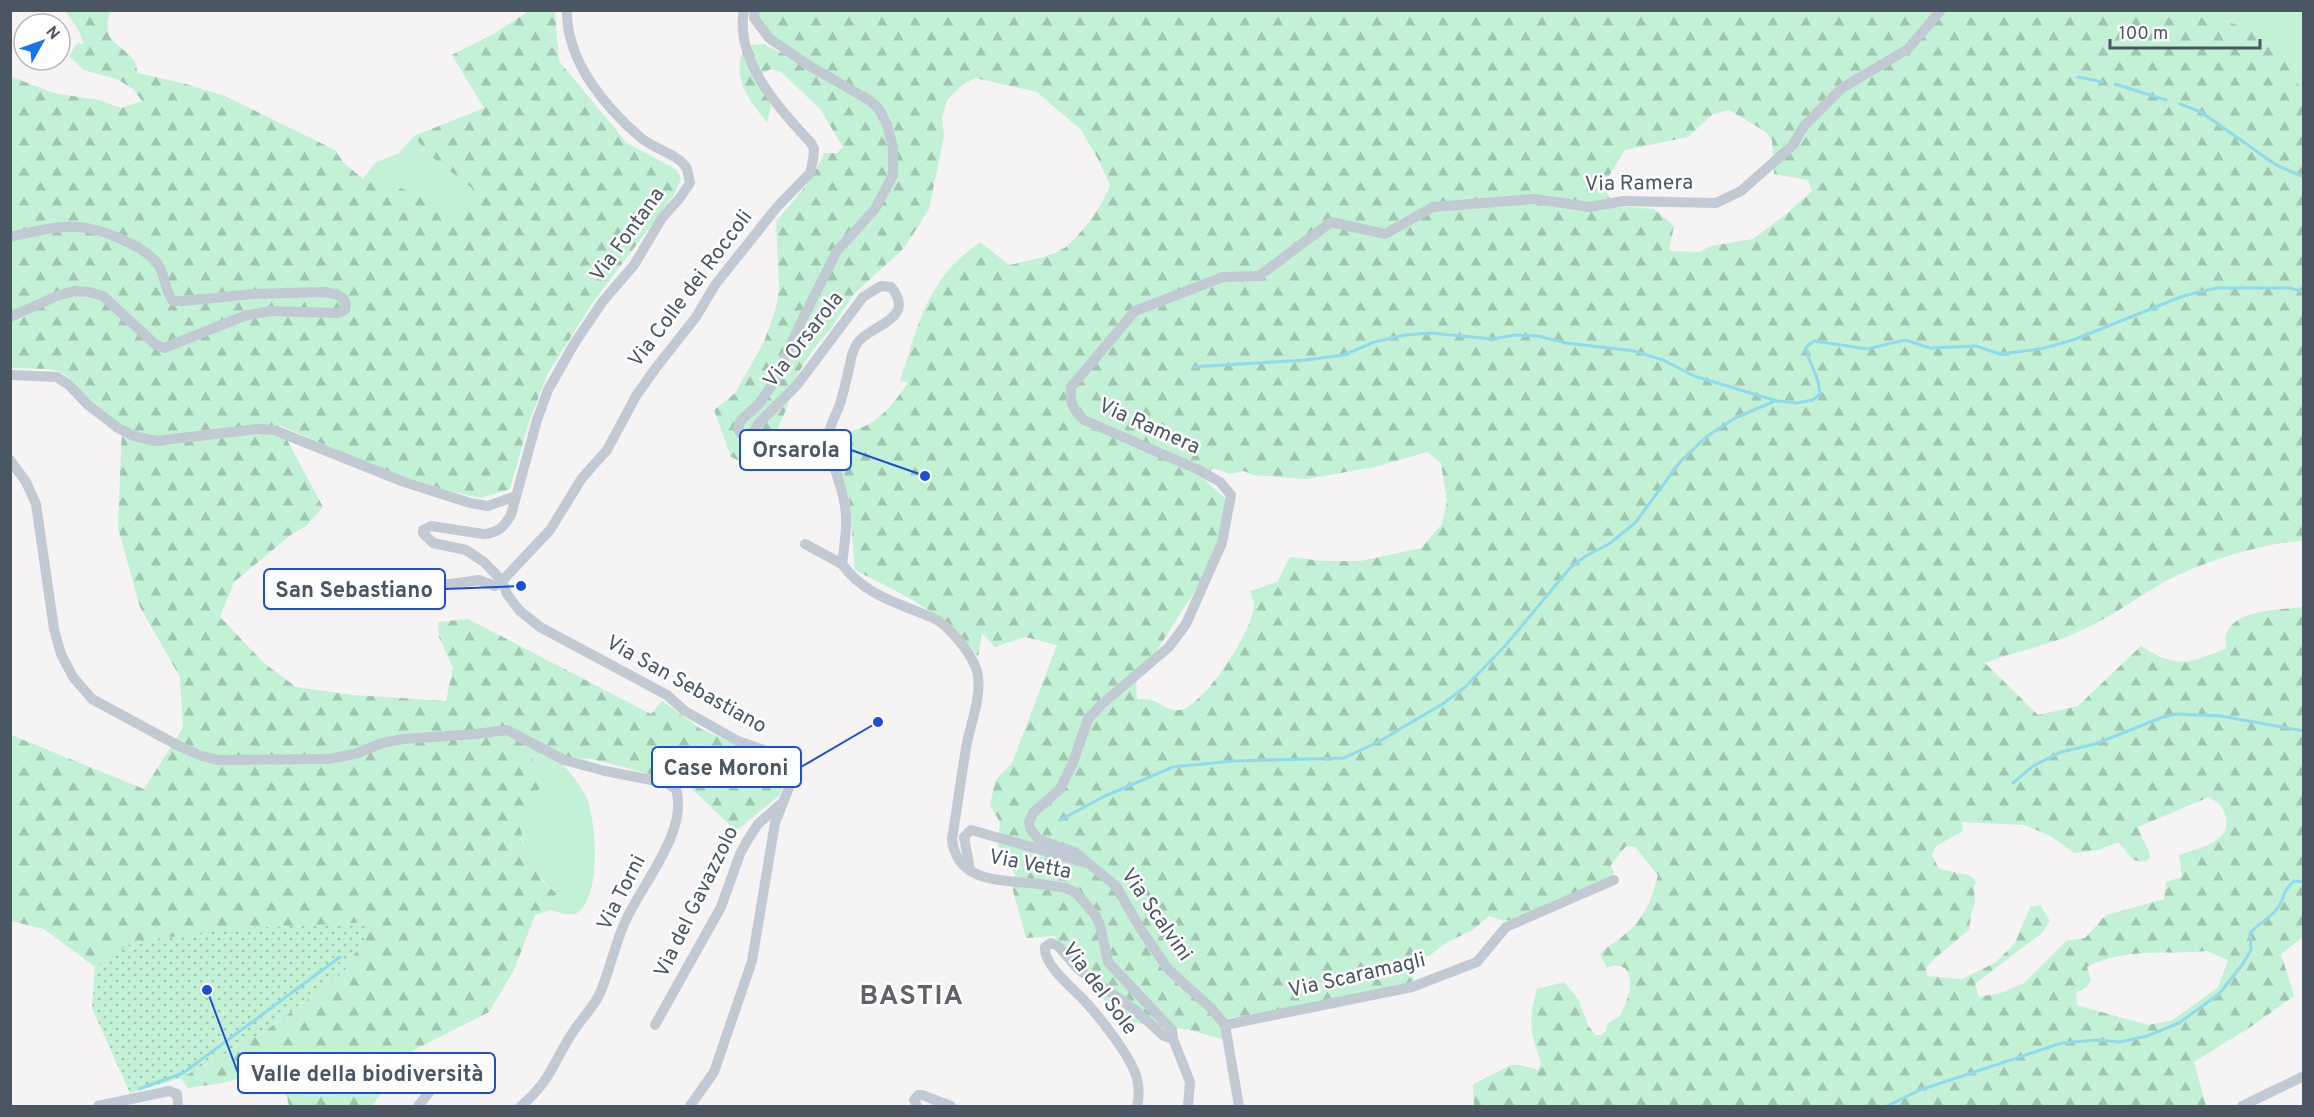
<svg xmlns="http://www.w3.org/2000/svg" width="2314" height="1117" font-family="Overpass,sans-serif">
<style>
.green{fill:#c3f1d5}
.forest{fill:url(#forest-firs);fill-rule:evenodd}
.garden{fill:url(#garden-dots)}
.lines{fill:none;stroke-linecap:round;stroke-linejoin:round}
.stream{stroke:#90daee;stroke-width:3}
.street{stroke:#c1cad2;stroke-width:10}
.labels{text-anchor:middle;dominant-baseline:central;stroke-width:5;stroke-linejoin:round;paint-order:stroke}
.street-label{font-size:21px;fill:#4a5661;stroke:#fff}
.district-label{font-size:27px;font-weight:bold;letter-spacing:1.5px;fill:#5f6368;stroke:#fff}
.leader{fill:none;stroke:#1d4ed8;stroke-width:2}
.callout-dot{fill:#1d4ed8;stroke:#fff;stroke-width:2}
.callout{fill:#fff;stroke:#1d4ed8;stroke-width:2}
.callout-label{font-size:22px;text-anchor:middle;font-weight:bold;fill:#4a5661}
</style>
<defs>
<pattern id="forest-firs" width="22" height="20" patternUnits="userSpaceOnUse" patternTransform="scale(1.5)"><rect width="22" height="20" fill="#c3f1d5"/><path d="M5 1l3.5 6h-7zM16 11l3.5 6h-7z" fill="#a0c6b0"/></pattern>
<pattern id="garden-dots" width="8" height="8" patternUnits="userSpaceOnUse" patternTransform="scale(1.5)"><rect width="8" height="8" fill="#c3f1d5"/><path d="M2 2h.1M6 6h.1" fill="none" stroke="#a0c6b0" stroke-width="1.8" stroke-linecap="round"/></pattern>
</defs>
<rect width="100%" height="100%" fill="#f5f3f3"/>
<g class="green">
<path d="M2161 11H2303V89L2297 83 2294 62 2264 37 2218 17 2171 19Z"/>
<path d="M414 136 427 153 473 188 478 206 449 208 398 187 363 179 375 163 399 153Z"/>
<path d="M527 743C537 748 551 753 559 761 568 769 579 784 585 794 597 818 602 897 577 913 571 917 557 912 550 910L551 899 556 894C538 878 515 841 522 815 524 804 533 796 540 788Z"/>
</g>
<g class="forest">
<path d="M2161 10 2171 19 2218 17 2264 37 2294 62 2297 83 2303 89V541C2263 542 2194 564 2159 585 2132 601 2106 620 2076 633 2047 646 2014 651 1985 663L2038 715 2078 706 2141 646C2177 669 2189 664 2226 648 2218 609 2278 610 2303 607V937L2281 954 2294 996 2252 1026 2194 1062 2206 1106H1474L1473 1084 1511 1065H1520L1538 1070 1541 1062C1530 1033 1528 1019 1537 989L1564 982 1578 999 1589 1027 1596 1035H1602L1606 1031 1608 1023 1620 1016C1627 1001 1636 983 1625 968L1616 965 1607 968 1600 954C1606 947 1611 945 1618 940 1644 920 1650 905 1658 875L1635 847 1626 846 1611 865 1614 874 1589 895 1562 907 1505 921 1489 916 1473 930 1449 941 1429 956 1415 957 1409 963 1414 980 1405 985 1243 1021 1235 1017 1225 1019 1228 1041 1190 1030 1120 1021C1101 991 1069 966 1055 936L1026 938 1013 891 1015 875 1010 864 1003 856 998 842 1000 822 990 806 995 781 1012 763 1057 645 1025 637 995 647 982 633 978 657C947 613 902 594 855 570L849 497 828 439 833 433C868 434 891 410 908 382L900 381C912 345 920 308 943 277 953 263 967 252 980 242L1009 265C1024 262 1055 256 1067 246 1083 232 1103 205 1110 185L1098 159 1081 130 1037 92 975 78 961 86 947 100 942 118 944 136 929 209 904 248 854 294 832 327 813 350 797 375 786 410 759 470 731 457 714 410 735 393 764 342 776 308 779 289 776 221C794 201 814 179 824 153H837L843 147 820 109 781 72 771 69 761 74 771 105 767 123C747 96 732 81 744 46L764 44 783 54 758 21V11ZM1729 110 1766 132 1772 140 1774 174 1808 180 1812 191 1785 215 1753 239 1710 246 1700 252 1669 251 1674 226 1654 209 1613 206 1604 184 1625 150 1688 137 1713 114ZM1427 452 1441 463 1447 501 1442 524 1421 548 1360 561H1323L1290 557 1277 582 1250 591C1251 595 1253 600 1254 604 1254 630 1209 696 1186 708 1172 715 1164 704 1151 700 1147 699 1142 699 1137 699L1136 683 1207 572 1217 545 1227 500 1206 481 1212 468 1230 474 1244 471 1253 475 1306 479 1375 467ZM2209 797C2219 803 2223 806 2226 818 2231 843 2197 848 2179 855L2182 877 2166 882 2164 899 2106 915 2085 938 2066 941 2024 983 2004 992 1979 997 1975 984 2042 933 2050 921 2040 905 2030 907 2015 943 1995 963 1962 979 1927 976 1926 968 1935 958 1969 930 1971 914 1975 903 1974 888 1976 881 1969 875 1939 869 1932 855 1936 846 1963 831 1962 822 2025 825 2052 837 2074 853 2098 850 2119 842 2133 860 2144 862 2150 858C2149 847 2141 838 2138 827ZM2207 951 2228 960 2218 987 2173 1020 2148 1025 2077 1005 2076 993 2087 987 2091 980 2087 967C2125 947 2166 955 2207 951Z"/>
<path d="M65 11H110C101 41 118 42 133 59 136 62 136 68 138 73L186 84 225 96 335 150 343 162 363 179 398 187 449 208 477 206 472 188 427 153 414 136 484 108 452 55 497 32 529 11H555L559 61 627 143 677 170 681 179 674 195 591 305 547 375 529 422 510 489 481 498 449 491 393 474 279 425 323 507 306 526 292 534 234 582 220 617 264 663 296 687 353 695 446 701 453 668 439 637 438 622 468 619 651 714 662 701 701 729 775 762 785 770V781L780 795 736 831 687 784 592 759 567 758 528 744 540 788 528 802 521 816 522 841 543 882 557 894 551 899 550 910 535 915 514 970 489 1012 414 1050 372 1106H289L287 1096 254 1075 222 1083 188 1088 181 1078 264 1032 344 972 373 922 105 959 95 967 44 929 11 921V735L144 789 183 728 180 677 140 607 118 528 122 425 88 398 67 376 58 371 47 369 11 368 10 76 53 93 99 100 121 108 142 101 133 89 117 79 83 70 69 56 77 43 84 44 78 29Z"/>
</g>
<path class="garden" d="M374 922 344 972 264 1032 181 1078 130 1093 92 1008 95 967 105 959 134 942 228 929Z"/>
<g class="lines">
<g class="stream">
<path d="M2078 77 2102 82"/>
<path d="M2115 84 2166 100"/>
<path d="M2180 104 2201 112 2276 165 2304 177"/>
<path d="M1193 367 1306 360 1344 355 1374 342 1405 335 1430 333 1493 339 1514 335 1538 336 1566 343 1634 351 1663 360 1694 376 1777 401 1796 403 1813 400 1820 394 1818 381 1805 348 1814 341 1867 349 1905 340 1930 348 1976 346 2000 354 2041 349 2076 339 2183 296 2217 288H2290L2304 292"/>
<path d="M2013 783 2033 766 2061 752 2095 744 2163 717 2177 714 2221 716 2304 731"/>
<path d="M1060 820 1105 796 1173 767 1233 761 1344 758 1380 741 1444 703 1465 687 1505 646 1570 568 1586 556 1609 544 1635 523 1680 462 1706 437 1735 418 1775 401"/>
<path d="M139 1089 183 1073 340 957"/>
<path d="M1887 1106 1920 1090 2062 1043 2096 1040 2120 1042 2147 1036 2179 1023 2219 994 2242 965 2251 950 2250 933C2257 925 2271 917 2276 910 2285 900 2281 892 2294 881L2304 882"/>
</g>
<g class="street">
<path d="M567 10C566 61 605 107 641 138 654 149 679 154 687 169 688 173 689 179 690 183L679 199 662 218 634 265 603 301 574 344 548 390 537 420 511 515C504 527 498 533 483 534L431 526 423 530V533L433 543 466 550 484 562 502 581 507 594 519 610 540 627 667 695 685 711 738 741 778 755 791 768 792 780 775 823 752 961 714 1072 690 1106"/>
<path d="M755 10 754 18 769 38 808 65 869 100 879 109 887 125 893 147V175L875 209 837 251 802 320 775 380 759 404 741 420 738 429 742 435 750 437 758 424 797 385 863 297 881 286 891 287C916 317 876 324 861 339 855 344 851 356 850 364 847 377 844 391 840 404 837 413 830 424 829 434 828 458 838 474 843 496 849 519 845 540 842 564 864 595 898 603 931 617 948 624 975 656 978 676 981 700 970 725 966 748 961 778 957 808 952 839 956 880 996 880 1028 883 1041 884 1053 886 1066 888L1076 893 1095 915 1100 925 1108 962 1172 1030 1173 1039 1190 1082 1188 1106"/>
<path d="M10 237C59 226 81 219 127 242 138 247 149 253 157 263 166 275 164 290 173 301H184L253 294 324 292 336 294 343 298 346 304 345 310 338 313 269 311 244 316 164 348 156 345 103 296 89 292 74 291 57 296 10 317"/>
<path d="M10 375 57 377 69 385 87 404 118 428 134 436 156 441 257 429 274 430 404 482 470 503 488 506 516 496"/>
<path d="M10 460 26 482 36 504 54 629 61 654 73 677 92 699 177 745 199 755 218 760 327 759 355 754 382 743 403 739 476 734 507 730 564 760 605 771 667 783 676 789C689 831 641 885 625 922 615 944 610 969 601 991 595 1006 581 1019 573 1032 553 1062 551 1081 521 1106"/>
<path d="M805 544 842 564"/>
<path d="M299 584H451L479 580 495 586 502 581 550 530 582 478 607 450 636 396 655 369 696 317 715 285 777 207 810 173 813 160 814 149 811 143C780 110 734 60 744 10"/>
<path d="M970 870 964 837 971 830 1087 863"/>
<path d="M655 1025 721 907 740 854 747 841 758 824 782 803"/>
<path d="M1225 1025 1412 987 1477 962 1506 927 1614 880"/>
<path d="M98 1106 169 1091 177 1094 178 1106"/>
<path d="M418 1106 437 1083"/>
<path d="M917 1106 914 1100 918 1095H922L951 1106"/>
<path d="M1137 1106C1139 1098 1139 1087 1137 1079 1132 1057 1098 1015 1082 998 1071 987 1043 964 1045 947L1051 943 1058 946 1079 970 1134 1009 1164 1036 1173 1039"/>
<path d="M1239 1106 1225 1025 1212 1009 1168 969 1140 928 1116 886 1075 852 1039 840 1030 828 1029 822 1033 813 1060 789 1072 765 1088 719 1102 704 1169 647 1186 624 1222 543 1231 495 1220 482 1199 470 1084 420C1072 409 1070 402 1071 387L1135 311 1223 277 1259 276 1331 222 1385 234 1433 207 1534 199 1590 207 1623 201 1716 203 1741 191 1793 145 1804 126 1842 88 1908 49 1941 10"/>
<path d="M2242 1106 2304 1076"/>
</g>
</g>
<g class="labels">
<g class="street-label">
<text transform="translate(1639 184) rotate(-1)">Via Ramera</text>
<text transform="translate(628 235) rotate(-54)">Via Fontana</text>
<text transform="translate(691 289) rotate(-53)">Via Colle dei Roccoli</text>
<text transform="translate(804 340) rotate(-52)">Via Orsarola</text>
<text transform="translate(1149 427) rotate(24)">Via Ramera</text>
<text transform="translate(686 685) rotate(29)">Via San Sebastiano</text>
<text transform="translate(1030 865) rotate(11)">Via Vetta</text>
<text transform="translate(622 893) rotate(-63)">Via Torni</text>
<text transform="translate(697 902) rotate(-64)">Via del Gavazzolo</text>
<text transform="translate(1156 915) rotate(55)">Via Scalvini</text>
<text transform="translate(1357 976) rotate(-13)">Via Scaramagli</text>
<text transform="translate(1099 989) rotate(53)">Via del Sole</text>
</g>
<g class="district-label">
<text x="912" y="997">BASTIA</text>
</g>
</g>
<path class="leader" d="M925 476L851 450M521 586L445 589M878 722L801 767M207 990L238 1073"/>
<g class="callout-dot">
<circle cx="925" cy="476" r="6"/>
<circle cx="521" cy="586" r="6"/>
<circle cx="878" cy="722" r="6"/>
<circle cx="207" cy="990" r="6"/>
</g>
<g class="callout">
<rect x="740" y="430" width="111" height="40" rx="6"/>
<rect x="264" y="569" width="181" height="40" rx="6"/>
<rect x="652" y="747" width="149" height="40" rx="6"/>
<rect x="238" y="1053" width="257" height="40" rx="6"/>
</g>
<g class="callout-label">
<text x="796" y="457">Orsarola</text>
<text x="354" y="597">San Sebastiano</text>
<text x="726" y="775">Case Moroni</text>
<text x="367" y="1081">Valle della biodiversità</text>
</g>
<rect width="2314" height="1117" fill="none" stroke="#4a5661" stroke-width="24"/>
<g transform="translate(42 42) rotate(50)"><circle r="28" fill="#ffffff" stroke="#b7bbc0" stroke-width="1.5"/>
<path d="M0-4.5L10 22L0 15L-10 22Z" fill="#1a73e8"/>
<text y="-9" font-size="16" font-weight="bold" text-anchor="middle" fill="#4a5661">N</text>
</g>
<path d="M2110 39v9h150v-9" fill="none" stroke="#4a5661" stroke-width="3"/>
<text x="2119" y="39" font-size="18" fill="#4a5661" stroke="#ffffff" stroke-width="4.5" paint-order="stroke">100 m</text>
</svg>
